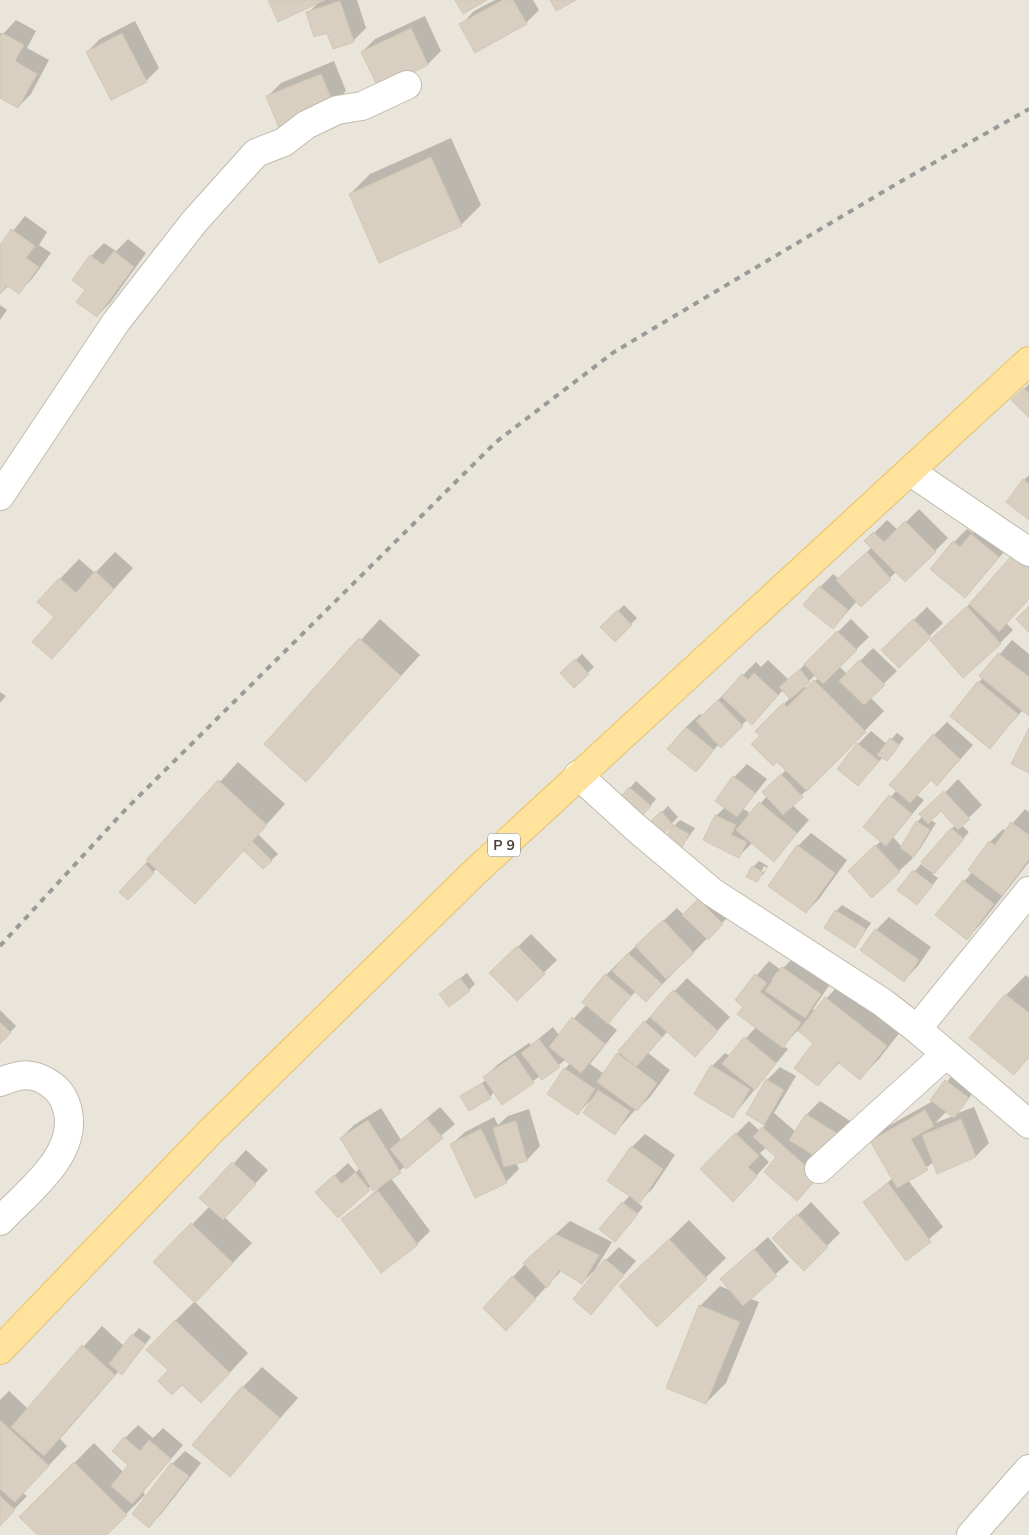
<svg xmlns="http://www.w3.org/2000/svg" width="1029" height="1535" font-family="Mulish,sans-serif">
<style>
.residential{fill:#eae5da}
.shadow{fill:#0003;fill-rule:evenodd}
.building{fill:#d8cfc1;stroke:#d3c7b4}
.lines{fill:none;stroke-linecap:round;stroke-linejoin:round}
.minor-casing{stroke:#c2bbae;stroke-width:30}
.primary-casing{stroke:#e6c16a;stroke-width:30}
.minor{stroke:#fff;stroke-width:28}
.primary{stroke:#ffe39c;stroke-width:28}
.rail{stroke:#9a9a9a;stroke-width:4;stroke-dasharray:6 6;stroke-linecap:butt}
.labels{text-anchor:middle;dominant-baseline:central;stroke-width:5;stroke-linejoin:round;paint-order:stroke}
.shield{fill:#fff;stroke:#817c74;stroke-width:1}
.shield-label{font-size:14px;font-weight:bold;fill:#4b4439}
</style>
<rect width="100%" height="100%" fill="#f6f3ec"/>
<rect class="residential" x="0" y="0" width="1029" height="1535"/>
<g class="shadow">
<path d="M269 0H357L366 28 353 41 328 31 308 13 319 2Z"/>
<path d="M495 0H533L539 10 526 23 461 25 474 11Z"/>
<path d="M425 16 441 51 428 64 379 87 362 52 375 39Z"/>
<path d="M16 20 36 31 27 48 49 60 31 94 18 107 0 97V33L3 34Z"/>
<path d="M135 21 159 68 146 81 87 52 100 39Z"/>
<path d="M334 61 346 91 333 104 268 96 281 83Z"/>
<path d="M451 138 481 205 461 225 350 194 370 174Z"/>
<path d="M25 216 47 232 39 245 51 253 32 279 19 292 9 285 0 294V247Z"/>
<path d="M128 239 146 253 110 303 97 316 87 290 74 280 91 256 104 243 116 251Z"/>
<path d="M0 305 7 310 0 320Z"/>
<path d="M1029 384V417L1013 400Z"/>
<path d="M1029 475V519L1024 480Z"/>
<path d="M919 509 948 538 905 581 896 572 861 605 857 601 833 628 820 587 833 574 839 579 872 547 866 541 887 520 898 530Z"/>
<path d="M985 522 1011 544 965 597 954 542 967 529 973 533Z"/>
<path d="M1029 541V598L1006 623 1013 630 1000 643 931 640 972 602Z"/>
<path d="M115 552 133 568 52 658 56 617 39 601 79 559 95 573Z"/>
<path d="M624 605 637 618 615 640 602 627Z"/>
<path d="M927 607 943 623 899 666 883 650Z"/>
<path d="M380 619 420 655 306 781 266 744Z"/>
<path d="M851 619 869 637 839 666 847 674 873 648 897 671 870 697 884 711 792 805 809 820 774 860 753 842 739 856 716 816 725 807 734 777 747 764 767 779 743 809 749 812 745 821 767 796 763 792 786 770 757 731 790 698 783 690 765 710 748 719 721 746 719 744 696 770 686 727 700 714 702 716 756 662 761 667 768 660 789 680ZM816 674 819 677 807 689 804 686Z"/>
<path d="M1012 640 1029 654V715L1023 710 990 747 979 682 983 678 981 676Z"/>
<path d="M582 654 594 667 574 686 562 673Z"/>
<path d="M0 692 6 696 0 703Z"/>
<path d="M947 722 973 745 950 771 932 779 917 795 924 800 893 837 902 847 917 822 958 779 982 805 961 825 969 832 932 874 938 878 923 897 899 890 921 864 931 872 933 871 951 829 956 825 941 809 930 820 936 823 920 849 914 855 908 853 913 858 872 896 862 858 881 841 865 826 897 790 934 735Z"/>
<path d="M871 731 887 744 897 733 904 738 893 754 887 760 883 757 858 785V744Z"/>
<path d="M238 762 285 804 258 834 278 854 263 868 244 850 157 868 128 899 120 892Z"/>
<path d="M636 781 656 799 648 809 621 798Z"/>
<path d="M668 806 678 817 658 838 647 827Z"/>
<path d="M1025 809 1029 812V862L980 925 967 938 937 914 972 872 969 870 990 842 1003 829 1006 831Z"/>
<path d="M680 820 695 828 678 852 674 826Z"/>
<path d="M811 833 847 860 819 899 806 912 798 846Z"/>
<path d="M759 861 768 866 757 881 753 867ZM764 866 767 868 763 875H760Z"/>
<path d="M705 894 728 917 646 1001 636 991 607 1022 617 1030 590 1064 603 1073 645 1022 687 978 730 1017 695 1055 668 1031 648 1053 670 1070 650 1097 637 1110 636 1109 615 1133 591 1100 578 1113 565 1069 570 1063 566 1059 542 1079 540 1076 502 1104 494 1092 490 1097H461L486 1080 484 1078 497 1065 529 1043 531 1045 553 1027 559 1035 587 1004 606 975 619 962 677 908 684 915Z"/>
<path d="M842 905 871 923 855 946 836 911Z"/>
<path d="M889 917 931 947 917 967 904 980 876 930Z"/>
<path d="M531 934 557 960 517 999 491 973Z"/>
<path d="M796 955 833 980 813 1009 815 1011 845 978 905 1026 879 1059 860 1078 840 1062 818 1085 815 1043 799 1029 783 1046 788 1049 733 1116 712 1066 725 1053 730 1056 756 1027 745 1007 736 1000 769 961 781 970ZM779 970 781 971 774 980 772 979Z"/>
<path d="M467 973 475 984 469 990 447 988Z"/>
<path d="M1026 975 1029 978V1058L1014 1073 971 1038 1006 995Z"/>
<path d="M0 1010 16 1026 0 1043Z"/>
<path d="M780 1067 796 1076 774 1113 796 1132 807 1114 820 1101 850 1121 810 1186 767 1147 760 1153 769 1162 746 1187 701 1169 749 1121 760 1131 765 1125 747 1114 767 1080Z"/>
<path d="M952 1075 974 1091 958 1113 974 1107 989 1143 976 1156 934 1162 908 1180 943 1227 906 1259 864 1202 893 1178 872 1141 885 1128 933 1101ZM947 1111 953 1116 935 1123Z"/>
<path d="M440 1107 455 1124 391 1178 430 1231 417 1244 343 1219 384 1184 383 1183 371 1186 338 1216 317 1192 348 1163 356 1172 360 1168 341 1138 354 1125 381 1108 401 1140Z"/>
<path d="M529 1109 540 1146 527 1160 516 1163 519 1169 506 1182 451 1145 465 1132 494 1117 498 1125 508 1116Z"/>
<path d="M645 1134 675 1155 653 1188 640 1201 634 1198 633 1199 643 1207 621 1234 601 1229 630 1195 632 1147Z"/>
<path d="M246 1150 268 1170 224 1217 252 1243 195 1302 248 1353 221 1382 169 1370 175 1321 195 1301 155 1262 210 1206 201 1198Z"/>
<path d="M811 1202 840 1233 804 1269 774 1238Z"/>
<path d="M689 1220 726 1258 657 1325 641 1267Z"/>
<path d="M570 1221 612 1242 595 1270 582 1283 562 1270 519 1316 484 1308 538 1250Z"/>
<path d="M768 1237 789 1262 749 1298 759 1302 726 1383 706 1403 700 1306 720 1286 732 1291 721 1279Z"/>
<path d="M619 1247 636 1261 591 1313 606 1260Z"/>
<path d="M102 1326 124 1346 139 1328 151 1337 128 1367 122 1373 119 1371 60 1439 67 1446 23 1493 27 1496 0 1524V1400L9 1391 28 1409Z"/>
<path d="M262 1367 298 1398 230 1475 243 1387Z"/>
<path d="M138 1425 153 1438 163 1428 183 1445 143 1492 145 1495 105 1535H39L21 1517 94 1443 124 1473 130 1465 125 1438Z"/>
<path d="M185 1451 201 1463 162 1513 149 1526 133 1514 172 1464Z"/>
</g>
<g class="building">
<path d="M268 0H325L278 22Z"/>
<path d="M455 0H487L463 14Z"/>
<path d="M503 0H513L527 24 475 53 459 24Z"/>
<path d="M550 0H576L556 11Z"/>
<path d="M340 1 354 42 333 49 327 33 314 37 306 12Z"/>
<path d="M411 28 428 65 379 89 361 52Z"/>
<path d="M2 33 24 45 15 61 37 74 18 108 0 98V37Z"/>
<path d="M122 33 147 82 111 100 86 52Z"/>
<path d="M321 74 334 105 279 128 266 96Z"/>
<path d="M431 157 462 226 379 263 349 194Z"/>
<path d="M11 229 35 246 26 258 39 267 19 294 7 285 0 294V245Z"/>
<path d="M114 251 134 267 97 317 76 302 85 290 72 280 90 255 103 265Z"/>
<path d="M1024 388 1029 394V418L1011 400Z"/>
<path d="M1023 479 1029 484V520L1006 502Z"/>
<path d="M905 521 936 552 905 582 864 541 873 532 884 542Z"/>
<path d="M971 534 999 557 965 598 930 569 953 541 960 547Z"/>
<path d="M867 552 891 579 861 607 836 580Z"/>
<path d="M1014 553 1029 566V599L999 632 969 604Z"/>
<path d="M95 571 114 589 52 659 32 642 54 617 37 602 59 578 76 593Z"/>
<path d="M819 586 848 610 833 629 803 605Z"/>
<path d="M967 606 1001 644 963 678 930 640Z"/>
<path d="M1029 606V633L1016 619Z"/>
<path d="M617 610 632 625 615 642 600 627Z"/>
<path d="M913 619 931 637 899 668 881 650Z"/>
<path d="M837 631 857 650 823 684 804 664Z"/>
<path d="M359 638 401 676 306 782 264 744Z"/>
<path d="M998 653 1029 677V716L979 676Z"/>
<path d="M575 659 589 674 574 688 560 673Z"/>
<path d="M859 660 885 685 864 705 839 681Z"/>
<path d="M800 669 810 682 790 699 779 687Z"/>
<path d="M754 673 778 695 752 725 722 697 742 674 748 680Z"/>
<path d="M814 680 866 732 807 791 777 762 773 766 751 744 760 736 755 731 783 703 787 707Z"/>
<path d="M978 681 1018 714 990 749 950 716Z"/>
<path d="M718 700 743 726 721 748 696 721Z"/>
<path d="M686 727 714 750 696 772 667 749Z"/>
<path d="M1029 728V773L1011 764Z"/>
<path d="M933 734 960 759 937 786 931 780 910 803 889 785Z"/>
<path d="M890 738 899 745 887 761 877 755Z"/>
<path d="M857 743 879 761 858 786 837 769Z"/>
<path d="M781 774 803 797 783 815 762 792Z"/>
<path d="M733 776 755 793 737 817 715 801Z"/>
<path d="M218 780 267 825 195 904 146 860Z"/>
<path d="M629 787 651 806 641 817 620 798Z"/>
<path d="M944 791 970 819 958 830 941 811 928 824 919 814Z"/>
<path d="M889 795 912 814 886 846 863 827Z"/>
<path d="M759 802 797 833 774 862 736 830Z"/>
<path d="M661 811 673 825 658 840 645 827Z"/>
<path d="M715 815 736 825 731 835 747 842 739 858 703 840Z"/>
<path d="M916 821 930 830 914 857 900 848Z"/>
<path d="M1011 822 1029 835V859L1002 896 968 870 989 841 995 845Z"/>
<path d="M673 825 689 834 679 853 662 844Z"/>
<path d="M951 828 964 839 934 874 921 862Z"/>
<path d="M252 841 272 861 263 869 244 851Z"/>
<path d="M797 845 835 873 806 913 768 886Z"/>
<path d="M875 845 900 872 872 898 848 871Z"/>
<path d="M145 864 154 873 128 900 119 892Z"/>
<path d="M752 866 763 872 757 882 746 877Z"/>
<path d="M913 870 933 885 917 905 897 890Z"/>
<path d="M963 880 994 904 967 940 935 915Z"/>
<path d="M698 899 723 924 708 940 682 915Z"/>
<path d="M835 910 866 929 855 948 824 928Z"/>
<path d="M663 920 694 953 666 979 635 946Z"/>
<path d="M875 929 919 960 904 982 860 950Z"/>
<path d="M517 946 545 974 517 1001 489 973Z"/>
<path d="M628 953 662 984 646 1002 612 971Z"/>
<path d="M782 967 821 994 805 1018 765 991Z"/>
<path d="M605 974 631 996 608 1024 582 1002Z"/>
<path d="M755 974 767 983 760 992 801 1023 783 1048 737 1014 743 1007 735 1000Z"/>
<path d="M460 978 470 991 449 1007 439 994Z"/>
<path d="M673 990 718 1031 695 1057 650 1017Z"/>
<path d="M1005 994 1029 1013V1057L1014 1075 969 1038Z"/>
<path d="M825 997 887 1046 860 1080 838 1062 818 1086 794 1068 813 1043 798 1031Z"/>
<path d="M572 1017 605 1044 581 1073 549 1047Z"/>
<path d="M644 1021 662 1037 636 1067 618 1051Z"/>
<path d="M0 1022 11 1033 0 1044Z"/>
<path d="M744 1037 776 1063 755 1090 722 1064Z"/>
<path d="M539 1039 560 1067 542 1080 521 1053Z"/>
<path d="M617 1053 657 1083 637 1111 597 1082Z"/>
<path d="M515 1055 534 1083 502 1105 483 1077Z"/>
<path d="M711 1065 750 1089 733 1118 694 1094Z"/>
<path d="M564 1068 595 1089 578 1115 547 1094Z"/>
<path d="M766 1079 784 1090 764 1125 746 1114Z"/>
<path d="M945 1080 969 1098 954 1118 930 1100Z"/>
<path d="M482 1083 491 1098 469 1111 460 1096Z"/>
<path d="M598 1090 630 1111 615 1135 583 1113Z"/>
<path d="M925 1110 934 1126 911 1139 928 1170 897 1188 870 1141Z"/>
<path d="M806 1114 838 1134 821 1160 789 1140Z"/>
<path d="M427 1119 443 1138 406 1169 390 1149Z"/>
<path d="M961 1119 976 1157 937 1174 922 1135Z"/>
<path d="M368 1120 401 1173 373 1191 340 1138Z"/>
<path d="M516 1121 527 1161 504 1167 493 1128Z"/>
<path d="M762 1127 818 1177 797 1201 764 1172 776 1157 753 1137Z"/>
<path d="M481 1129 507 1183 475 1198 450 1144Z"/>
<path d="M735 1133 759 1156 748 1167 757 1176 733 1202 700 1169Z"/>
<path d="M631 1146 663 1169 640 1203 607 1181Z"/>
<path d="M232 1162 256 1184 223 1220 199 1198Z"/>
<path d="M355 1172 370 1190 338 1218 315 1192 334 1175 342 1184Z"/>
<path d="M888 1183 931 1242 906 1261 863 1202Z"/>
<path d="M378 1191 418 1245 381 1273 341 1219Z"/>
<path d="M622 1202 638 1214 615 1242 599 1229Z"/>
<path d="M797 1214 828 1247 804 1271 772 1238Z"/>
<path d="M191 1223 233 1263 195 1303 153 1262Z"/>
<path d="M555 1234 599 1255 582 1284 559 1270 547 1288 523 1263Z"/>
<path d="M669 1239 707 1279 657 1327 619 1286Z"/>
<path d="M754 1249 777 1276 743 1306 720 1279Z"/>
<path d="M605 1259 624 1275 591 1315 573 1299Z"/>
<path d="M512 1276 536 1299 506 1331 483 1308Z"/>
<path d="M699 1305 740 1322 706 1404 666 1388Z"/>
<path d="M175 1320 230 1373 201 1403 182 1385 172 1395 158 1381 168 1370 146 1350Z"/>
<path d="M132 1334 145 1344 122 1375 109 1364Z"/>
<path d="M82 1345 115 1375 44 1456 11 1427Z"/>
<path d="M242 1386 280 1418 230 1477 192 1445Z"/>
<path d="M0 1420 49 1466 15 1502 0 1489Z"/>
<path d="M124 1437 140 1451 149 1440 171 1459 132 1504 111 1486 128 1465 112 1451Z"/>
<path d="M74 1462 127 1515 107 1535H38L19 1517Z"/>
<path d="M171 1463 189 1476 149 1528 132 1514Z"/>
<path d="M0 1496 15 1510 0 1526Z"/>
</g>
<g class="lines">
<defs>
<g id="minor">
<path d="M911 472 1029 552"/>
<path d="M0 496 116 322 194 222 256 153 284 142 306 125 337 110 362 106 407 85"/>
<path d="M578 775 635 827 712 892 882 1002 917 1029 1029 1124"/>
<path d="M917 1029 1029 891"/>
<path d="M0 1082C22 1073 35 1072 53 1086 62 1093 66 1102 68 1112 77 1156 27 1192 0 1221"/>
<path d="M819 1169 946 1054"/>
<path d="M971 1535 1029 1469"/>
</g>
<path id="primary" d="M0 1350 210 1132 476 871 1029 361"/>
</defs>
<use href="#minor" class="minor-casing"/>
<use href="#primary" class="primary-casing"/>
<use href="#minor" class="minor"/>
<use href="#primary" class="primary"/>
<path class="rail" d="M0 946 126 809 496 442 614 352 898 183 1029 109"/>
</g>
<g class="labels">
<rect class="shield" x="488" y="833.5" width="32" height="23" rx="4"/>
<g class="shield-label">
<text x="504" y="845">P 9</text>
</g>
</g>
</svg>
